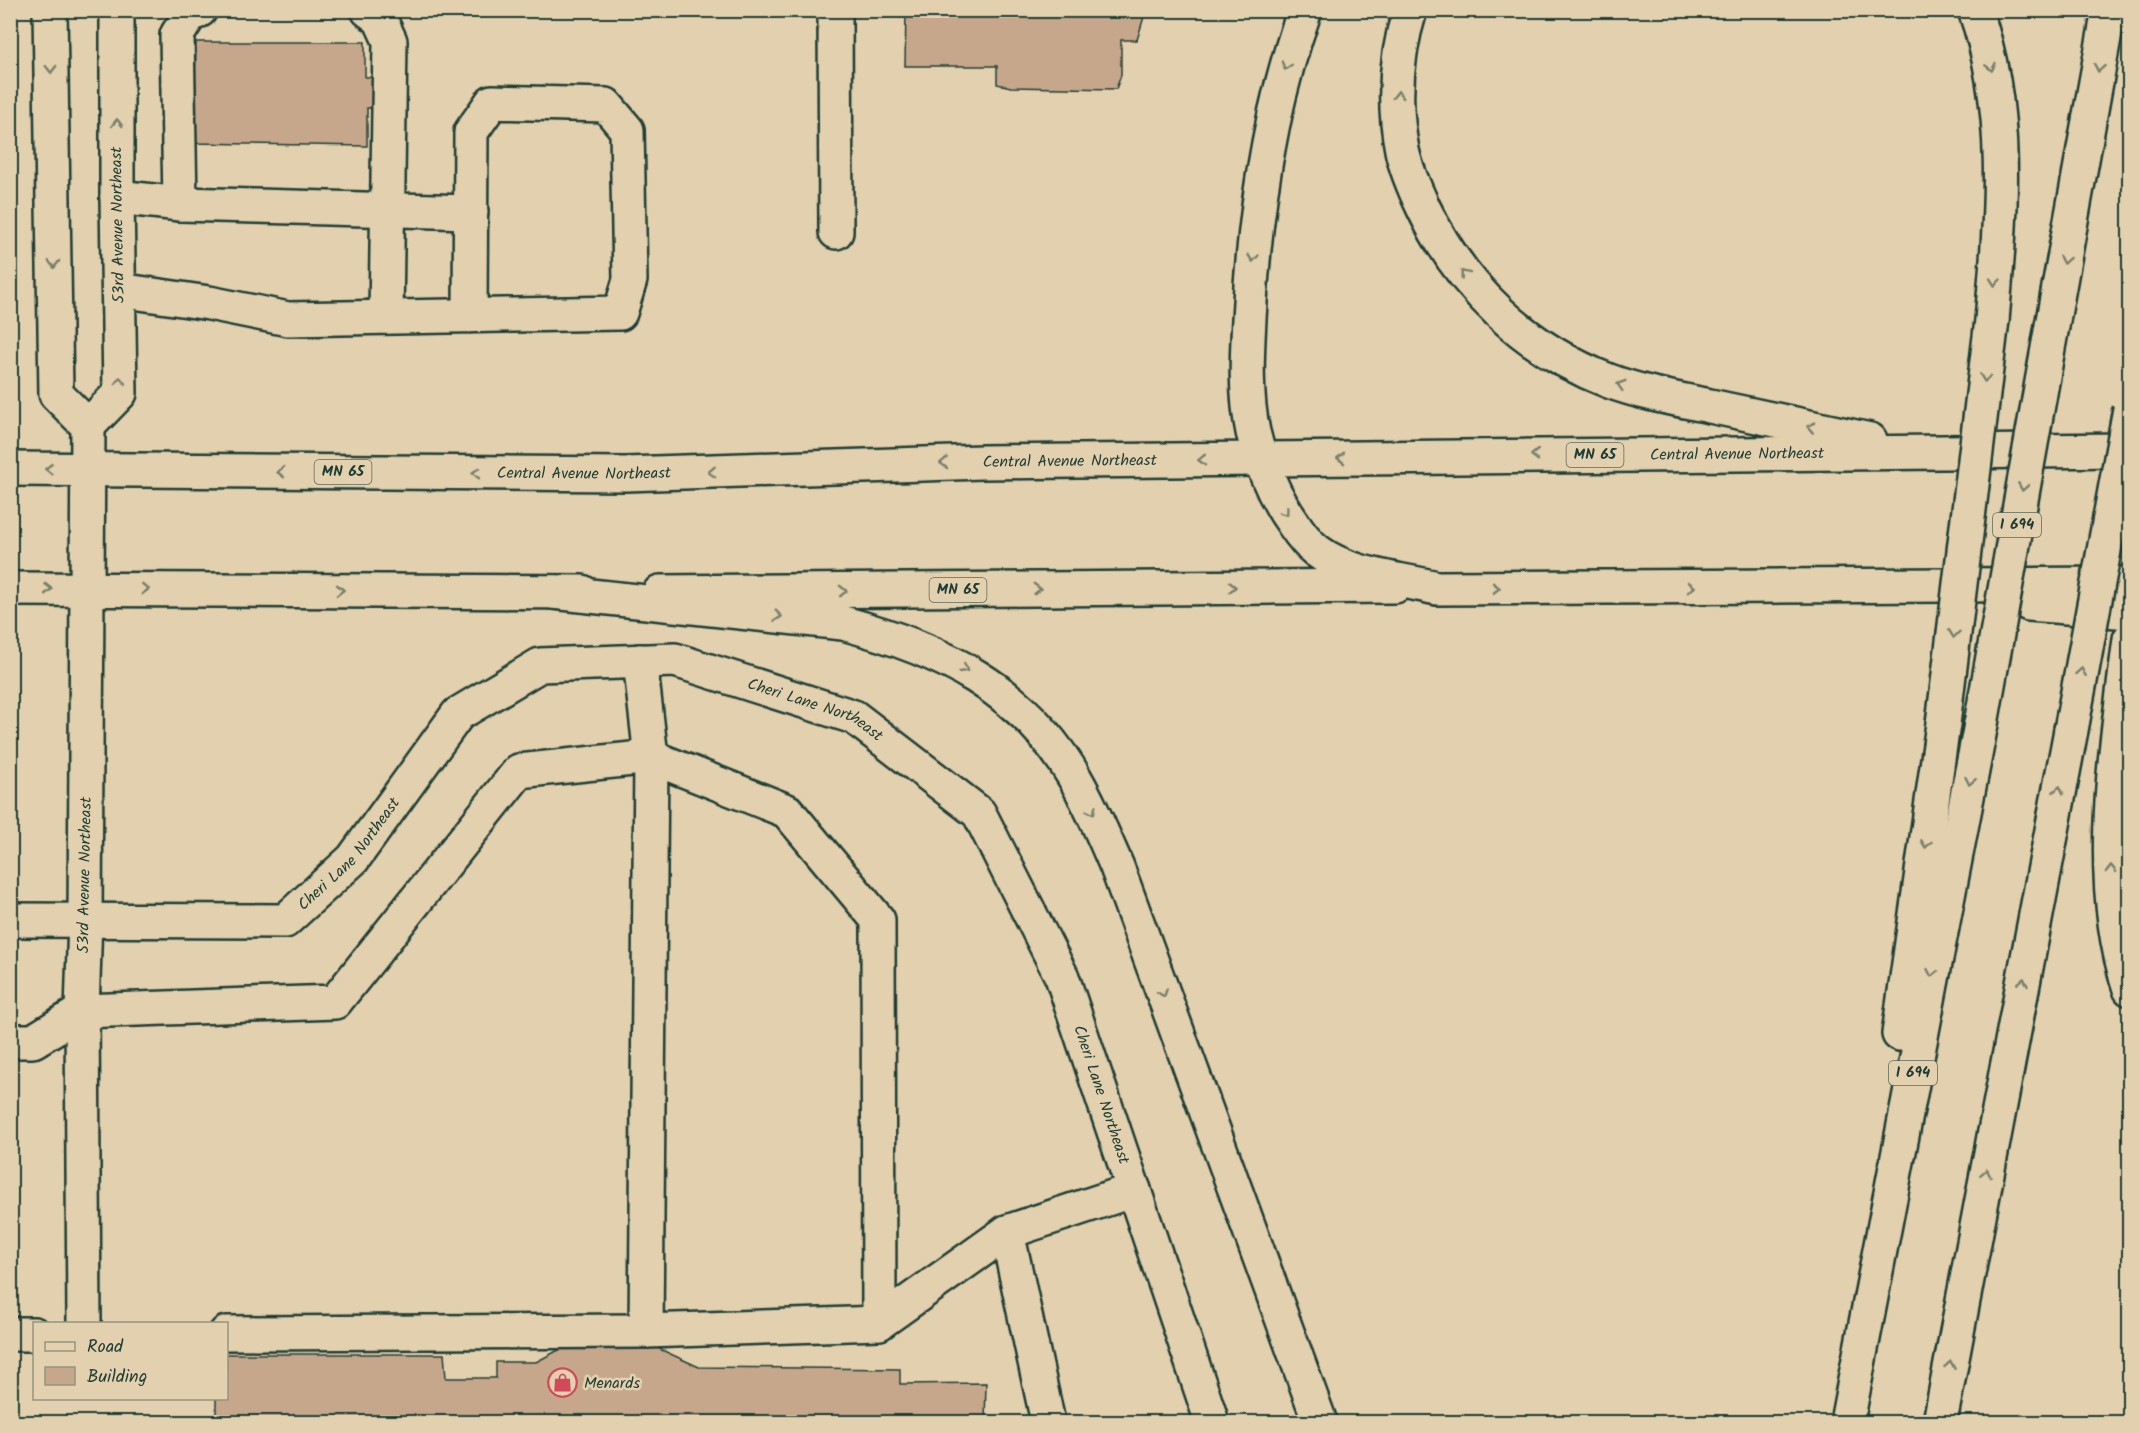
<svg xmlns="http://www.w3.org/2000/svg" width="2140" height="1433" font-family="Kalam,sans-serif">
<style>
.building{fill:#c6a78c;stroke:#1f3d34;stroke-width:1.5}
.lines{fill:none;stroke-linecap:round;stroke-linejoin:round}
.minor-casing{stroke:#1f3d34;stroke-width:38}
.major-casing{stroke:#1f3d34;stroke-width:38}
.highway-casing{stroke:#1f3d34;stroke-width:38}
.minor{stroke:#e3d0ae;stroke-width:33}
.major{stroke:#e3d0ae;stroke-width:33}
.highway{stroke:#e3d0ae;stroke-width:33}
.highway-bridge-casing{stroke:#1f3d34;stroke-width:38;stroke-linecap:butt}
.highway-bridge{stroke:#e3d0ae;stroke-width:33}
.oneway{stroke:#777f6b}
.labels{text-anchor:middle;dominant-baseline:central;stroke-width:5;stroke-linejoin:round;paint-order:stroke}
.shield{fill:#e3d0ae;stroke:#5a6959;stroke-width:1.5}
.shield-label{font-size:15px;font-weight:bold;fill:#1f3d34}
.street-label{font-size:16px;fill:#1f3d34;stroke:#e3d0ae}
.poi-label{font-size:16px;fill:#1f3d34;stroke:#e3d0ae;text-anchor:start}
</style>
<rect width="100%" height="100%" fill="#e3d0ae"/>
<filter id="ink" filterUnits="userSpaceOnUse"><feTurbulence type="fractalNoise" baseFrequency=".0167" numOctaves="2"/><feDisplacementMap in="SourceGraphic" scale="12" xChannelSelector="R" yChannelSelector="G"/><feConvolveMatrix kernelMatrix="1 2 1 2 8 2 1 2 1" color-interpolation-filters="sRGB"/></filter>
<g filter="url(#ink)">
<g class="building">
<path d="M906 10H1146L1137 40H1121V75L1116 89 1011 87 997 84V66H905Z"/>
<path d="M196 42H365V77H379V108H367V146L193 143Z"/>
<path d="M572 1343 653 1346 699 1367 900 1369V1384L986 1383 985 1422H216V1398H226V1354H444L446 1378H496V1362H536Z"/>
<rect x="10" y="1369" width="4" height="53"/>
</g>
<g class="lines">
<defs>
<g id="minor">
<path d="M50 10 56 394 88 426 85 919 82 1011 84 1324"/>
<path d="M368 10 380 19 390 41 386 317"/>
<path d="M835 10 836 232"/>
<path d="M117 197 180 204 471 212"/>
<path d="M180 204 177 35 189 16 200 10"/>
<path d="M119 290 209 303 288 319 620 313 630 280 627 130 606 105 492 102 471 132 470 316"/>
<path d="M88 426 120 393 117 197V10"/>
<path d="M640 661 651 757 646 1331 879 1323 1007 1232 1134 1190"/>
<path id="s1" d="M10 920 285 921 353 859 458 714 540 665 675 660 854 717 979 813 1062 977 1212 1422"/>
<path d="M10 1041H33L82 1011 335 1002 519 771 651 757 787 811 878 920 879 1323"/>
<path d="M1007 1232 1048 1422"/>
<path d="M226 1333 646 1331"/>
<path d="M10 1334H34"/>
</g>
<g id="major">
<path id="s2" d="M10 469 626 474 982 462 1261 459"/>
<path d="M10 589 582 592"/>
<path d="M660 592 1395 586"/>
</g>
<g id="highway">
<path d="M1305 10C1269 109 1254 214 1249 319 1247 356 1245 395 1253 432 1261 465 1273 495 1293 523 1299 532 1308 544 1317 551 1348 575 1399 579 1437 588L2130 584"/>
<path d="M1410 10C1396 55 1393 104 1402 150 1406 170 1415 190 1424 209 1462 288 1526 349 1609 381 1641 393 1676 399 1710 406 1763 417 1816 429 1870 440"/>
<path d="M1975 10C2011 110 2001 217 1992 320"/>
<path d="M2052 326 2109 10"/>
<path id="s3" d="M1261 459 2130 450"/>
<path d="M553 592 843 623C940 649 1024 688 1076 780 1092 808 1104 837 1117 867L1320 1422"/>
<path d="M2029 604 2130 612"/>
<path d="M2130 639C2116 749 2094 882 2130 989"/>
<path d="M1899 1034 1943 724"/>
<path d="M1847 1422 1981 724"/>
<path d="M1940 1422 2071 730"/>
</g>
</defs>
<use href="#minor" class="minor-casing"/>
<use href="#major" class="major-casing"/>
<use href="#highway" class="highway-casing"/>
<use href="#minor" class="minor"/>
<use href="#major" class="major"/>
<use href="#highway" class="highway"/>
<defs>
<g id="highway-bridge">
<path d="M1943 724 1992 320"/>
<path d="M1981 724 2052 326"/>
<path d="M2071 730 2130 409"/>
</g>
</defs>
<use href="#highway-bridge" class="highway-bridge-casing"/>
<use href="#highway-bridge" class="highway-bridge"/>
</g>
<defs><path id="oneway-chevron" d="M-2-3.5L2.5 0L-2 3.5" fill="none" stroke-width="1.6" stroke-linecap="round" stroke-linejoin="round" transform="scale(1.5)"/></defs>
<g class="oneway">
<use href="#oneway-chevron" transform="translate(1286 66) rotate(107)"/>
<use href="#oneway-chevron" transform="translate(1991 67) rotate(78)"/>
<use href="#oneway-chevron" transform="translate(2099 68) rotate(100)"/>
<use href="#oneway-chevron" transform="translate(51 69) rotate(89)"/>
<use href="#oneway-chevron" transform="translate(1398 95) rotate(-90)"/>
<use href="#oneway-chevron" transform="translate(117 123) rotate(-90)"/>
<use href="#oneway-chevron" transform="translate(1253 258) rotate(95)"/>
<use href="#oneway-chevron" transform="translate(2064 260) rotate(100)"/>
<use href="#oneway-chevron" transform="translate(54 264) rotate(89)"/>
<use href="#oneway-chevron" transform="translate(1464 274) rotate(-128)"/>
<use href="#oneway-chevron" transform="translate(1995 282) rotate(95)"/>
<use href="#oneway-chevron" transform="translate(1985 378) rotate(97)"/>
<use href="#oneway-chevron" transform="translate(120 381) rotate(-91)"/>
<use href="#oneway-chevron" transform="translate(1621 385) rotate(-163)"/>
<use href="#oneway-chevron" transform="translate(1811 427) rotate(-168)"/>
<use href="#oneway-chevron" transform="translate(1535 455) rotate(179)"/>
<use href="#oneway-chevron" transform="translate(1341 458) rotate(179)"/>
<use href="#oneway-chevron" transform="translate(1202 460) rotate(179)"/>
<use href="#oneway-chevron" transform="translate(944 463) rotate(178)"/>
<use href="#oneway-chevron" transform="translate(49 469) rotate(180)"/>
<use href="#oneway-chevron" transform="translate(281 472) rotate(-180)"/>
<use href="#oneway-chevron" transform="translate(712 472) rotate(178)"/>
<use href="#oneway-chevron" transform="translate(476 473) rotate(-180)"/>
<use href="#oneway-chevron" transform="translate(2023 487) rotate(100)"/>
<use href="#oneway-chevron" transform="translate(1285 512) rotate(54)"/>
<use href="#oneway-chevron" transform="translate(1232 587) rotate(-1)"/>
<use href="#oneway-chevron" transform="translate(1691 587)"/>
<use href="#oneway-chevron" transform="translate(1496 588)"/>
<use href="#oneway-chevron" transform="translate(48 589)"/>
<use href="#oneway-chevron" transform="translate(145 589) rotate(1)"/>
<use href="#oneway-chevron" transform="translate(1037 589) rotate(-1)"/>
<use href="#oneway-chevron" transform="translate(340 590)"/>
<use href="#oneway-chevron" transform="translate(843 591) rotate(-1)"/>
<use href="#oneway-chevron" transform="translate(778 616) rotate(6)"/>
<use href="#oneway-chevron" transform="translate(1954 634) rotate(97)"/>
<use href="#oneway-chevron" transform="translate(964 669) rotate(30)"/>
<use href="#oneway-chevron" transform="translate(2081 672) rotate(-80)"/>
<use href="#oneway-chevron" transform="translate(1970 781) rotate(101)"/>
<use href="#oneway-chevron" transform="translate(2059 790) rotate(-79)"/>
<use href="#oneway-chevron" transform="translate(1092 811) rotate(63)"/>
<use href="#oneway-chevron" transform="translate(1926 844) rotate(98)"/>
<use href="#oneway-chevron" transform="translate(2111 869) rotate(-91)"/>
<use href="#oneway-chevron" transform="translate(1932 973) rotate(101)"/>
<use href="#oneway-chevron" transform="translate(2023 982) rotate(-79)"/>
<use href="#oneway-chevron" transform="translate(1163 993) rotate(70)"/>
<use href="#oneway-chevron" transform="translate(1986 1173) rotate(-79)"/>
<use href="#oneway-chevron" transform="translate(1950 1365) rotate(-80)"/>
</g>
</g>
<defs>
<symbol id="shop-ring" viewBox="-11 -11 22 22"><circle r="9.5" fill="#e3d0ae" stroke="#d1495b" stroke-width="1.5"/><path d="M-5-2.5h2.3a2.7 3.5 0 0 1 5.4 0H5L5.5 6h-11ZM-1.5-2.5h3a1.5 2.3 0 0 0-3 0Z" fill="#d1495b"/></symbol>
</defs>
<g fill-rule="evenodd">
<use href="#shop-ring" x="546" y="1366" width="33" height="33"/>
</g>
<g class="labels">
<g class="shield">
<rect x="1566.5" y="443" width="57" height="24" rx="4.5"/>
<rect x="314.5" y="460" width="57" height="24" rx="4.5"/>
<rect x="1993" y="513" width="48" height="24" rx="4.5"/>
<rect x="929.5" y="578" width="57" height="24" rx="4.5"/>
<rect x="1889" y="1061" width="48" height="24" rx="4.5"/>
</g>
<g class="shield-label">
<text x="1595" y="455">MN 65</text>
<text x="343" y="472">MN 65</text>
<text x="2017" y="525">I 694</text>
<text x="958" y="590">MN 65</text>
<text x="1913" y="1073">I 694</text>
</g>
<g class="street-label">
<text transform="translate(118 225) rotate(-91)">53rd Avenue Northeast</text>
<text stroke="none"><textPath href="#s3" startOffset="476">Central Avenue Northeast</textPath></text>
<text stroke="none"><textPath href="#s2" startOffset="1060">Central Avenue Northeast</textPath></text>
<text stroke="none"><textPath href="#s2" startOffset="574">Central Avenue Northeast</textPath></text>
<text stroke="none"><textPath href="#s1" startOffset="926">Cheri Lane Northeast</textPath></text>
<text stroke="none"><textPath href="#s1" startOffset="368">Cheri Lane Northeast</textPath></text>
<text transform="translate(85 875) rotate(-89)">53rd Avenue Northeast</text>
<text stroke="none"><textPath href="#s1" startOffset="1430">Cheri Lane Northeast</textPath></text>
</g>
<g class="poi-label">
<text x="584" y="1383">Menards</text>
</g>
</g>
<rect width="2140" height="1433" fill="none" stroke="#e3d0ae" stroke-width="36"/>
<rect x="18" y="18" width="2104" height="1397" fill="none" stroke="#1f3d34" stroke-width="2" filter="url(#ink)"/>
<rect x="33" y="1322" width="195" height="78" fill="#e3d0ae" stroke="#95957d" stroke-width="1.5"/>
<rect x="45" y="1342" width="30" height="9" fill="#e3d0ae" stroke="#95957d" stroke-width="1.5"/>
<text x="87" y="1352" font-size="18" fill="#1f3d34">Road</text>
<rect x="45" y="1367" width="30" height="18" fill="#c6a78c" stroke="#95957d" stroke-width="1.5"/>
<text x="87" y="1382" font-size="18" fill="#1f3d34">Building</text>
</svg>
